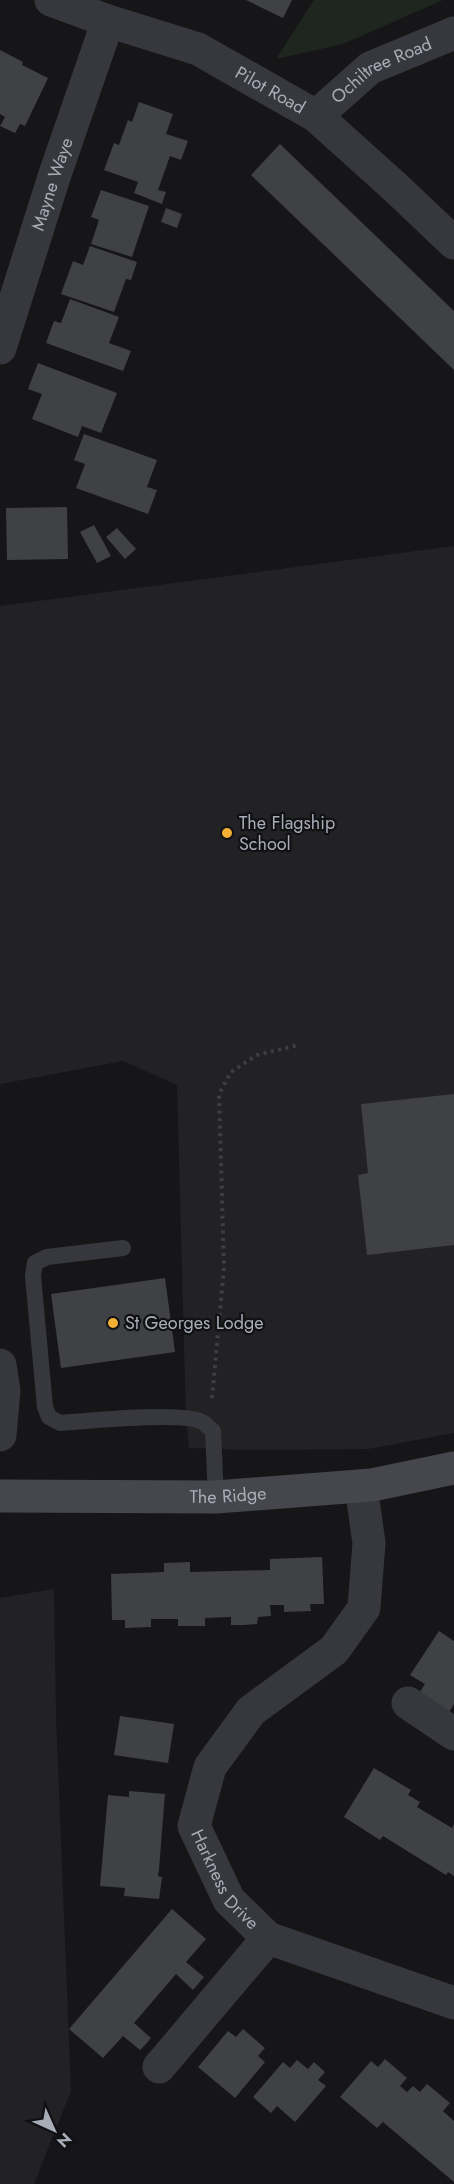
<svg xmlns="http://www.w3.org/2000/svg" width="454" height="2184" font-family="Jost,sans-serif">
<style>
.built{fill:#222225}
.green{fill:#1e261f}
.building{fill:#404145}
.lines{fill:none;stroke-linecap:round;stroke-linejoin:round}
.path{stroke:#3d3f44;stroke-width:4;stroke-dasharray:3 4.5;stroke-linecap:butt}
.service{stroke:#37383d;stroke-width:16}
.minor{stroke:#37383d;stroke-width:33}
.secondary{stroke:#45474d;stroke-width:33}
.poi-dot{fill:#f2b134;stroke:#111113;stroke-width:2}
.labels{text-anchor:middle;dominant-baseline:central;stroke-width:4.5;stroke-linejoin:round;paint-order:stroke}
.street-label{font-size:18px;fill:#a8adb8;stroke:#111113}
.poi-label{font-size:18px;fill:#a8adb8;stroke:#111113;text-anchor:start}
</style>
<rect width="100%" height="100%" fill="#161618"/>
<g class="built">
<path d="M454 546V1433L368 1449 249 1450 189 1448 186 1418 177 1085 123 1061 0 1084V606Z"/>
<path d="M54 1589 56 1717 71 2091 34 2184H0V1598Z"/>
</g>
<path class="green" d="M314 0H443L343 44 276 59Z"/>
<g class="building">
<path d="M246 0H292L283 18Z"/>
<path d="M0 50 23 62 22 65 48 78 25 126 20 124 15 133 0 126 5 117 0 114Z"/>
<path d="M139 102 173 114 166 134 188 141 181 160 170 156 158 190 166 192 162 204 134 193 138 182 104 170 114 143 119 145 128 120 132 122Z"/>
<path d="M280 144 454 311V370L251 175Z"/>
<path d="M101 190 149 206 132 257 91 244 99 220 91 217Z"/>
<path d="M166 208 182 214 177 228 161 222Z"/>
<path d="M90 246 137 262 131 280 126 279 114 312 61 294 73 261 83 265Z"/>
<path d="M70 299 119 317 109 343 131 351 123 371 46 343 54 321 61 323Z"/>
<path d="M38 363 117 393 101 433 82 426 78 437 32 419 42 394 28 389Z"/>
<path d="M84 434 157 460 147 487 157 490 148 514 76 488 85 464 74 460Z"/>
<path d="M67 507 68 559 7 560 6 508Z"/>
<path d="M94 525 111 556 97 563 80 532Z"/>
<path d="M117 528 136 549 125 559 106 537Z"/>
<path d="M454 1094V1245L367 1255 358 1175 368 1173 361 1104Z"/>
<path d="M165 1278 175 1352 61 1368 51 1294Z"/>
<path d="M322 1557 324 1604H310L311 1611 284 1612V1605H270L271 1616 258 1617 257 1624 244 1625H231V1617L205 1618V1626H178V1619H151V1627L125 1628V1620H112L111 1574 164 1572V1563L190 1562V1572L270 1570V1559Z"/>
<path d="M439 1631 454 1641V1704L449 1712 419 1693 425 1684 410 1675Z"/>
<path d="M120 1716 174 1724 168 1763 114 1755Z"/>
<path d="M374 1768 411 1790 408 1795 420 1802 417 1807 452 1828 454 1824V1876L448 1872 446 1875 383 1836 380 1840 344 1817Z"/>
<path d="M129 1791 165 1794 159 1869 158 1876 162 1877 159 1899 124 1896 125 1888 100 1886 108 1795 129 1797Z"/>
<path d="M172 1909 206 1939 186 1962 204 1977 193 1990 176 1974 134 2023 151 2038 146 2044 140 2050 123 2036 103 2058 69 2029Z"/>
<path d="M243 2029 265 2048 258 2056 265 2062 235 2098 198 2067 228 2031 236 2037Z"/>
<path d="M385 2059 407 2078 400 2086 407 2092 413 2086 420 2092 427 2084 450 2103 443 2111 454 2121V2182L383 2122 377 2128 340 2097 371 2061 378 2067Z"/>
<path d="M297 2060 308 2069 314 2062 325 2072 318 2080 326 2086 295 2122 277 2106 271 2113 253 2097 283 2062 290 2068Z"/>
</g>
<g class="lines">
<path class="path" d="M212 1398 224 1268 219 1094 231 1072 257 1055 298 1045"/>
<path class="service" d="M123 1248 47 1257 35 1263 33 1276 45 1407 49 1417 60 1423C86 1421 184 1411 202 1422 206 1424 210 1429 213 1431L216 1497"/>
<g class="minor">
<path id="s1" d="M51 0 108 21 198 49 316 116 395 187 454 243"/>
<path id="s2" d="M316 116 370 68 454 33"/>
<path id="s3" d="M0 348 55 174 108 21"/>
<path d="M0 1365 4 1390 0 1435"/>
<path id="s4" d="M361 1486 369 1543 364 1608 334 1650 251 1711 210 1767 194 1826 229 1900 268 1938 454 2003"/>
<path d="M408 1703 454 1734"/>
<path d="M159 2067 268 1938"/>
</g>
<path class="secondary" id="s5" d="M0 1496 216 1497 372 1485 454 1468"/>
</g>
<g class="poi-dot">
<circle cx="227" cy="833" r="6"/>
<circle cx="113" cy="1323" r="6"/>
</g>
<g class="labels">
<g class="street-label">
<text stroke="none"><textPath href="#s2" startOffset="81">Ochiltree Road</textPath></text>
<text stroke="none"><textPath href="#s1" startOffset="238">Pilot Road</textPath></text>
<text stroke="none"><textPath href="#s3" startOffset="172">Mayne Waye</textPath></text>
<text stroke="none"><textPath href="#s5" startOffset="228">The Ridge</textPath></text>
<text stroke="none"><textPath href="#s4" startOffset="470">Harkness Drive</textPath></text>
</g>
<g class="poi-label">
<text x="239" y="823">The Flagship<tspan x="239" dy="21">School</tspan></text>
<text x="125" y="1323">St Georges Lodge</text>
</g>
</g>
<g transform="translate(54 2130) rotate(135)" stroke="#111113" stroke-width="4.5" paint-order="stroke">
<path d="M0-4.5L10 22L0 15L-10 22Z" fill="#a8adb8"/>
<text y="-9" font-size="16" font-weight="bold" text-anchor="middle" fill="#a8adb8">N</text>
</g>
</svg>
